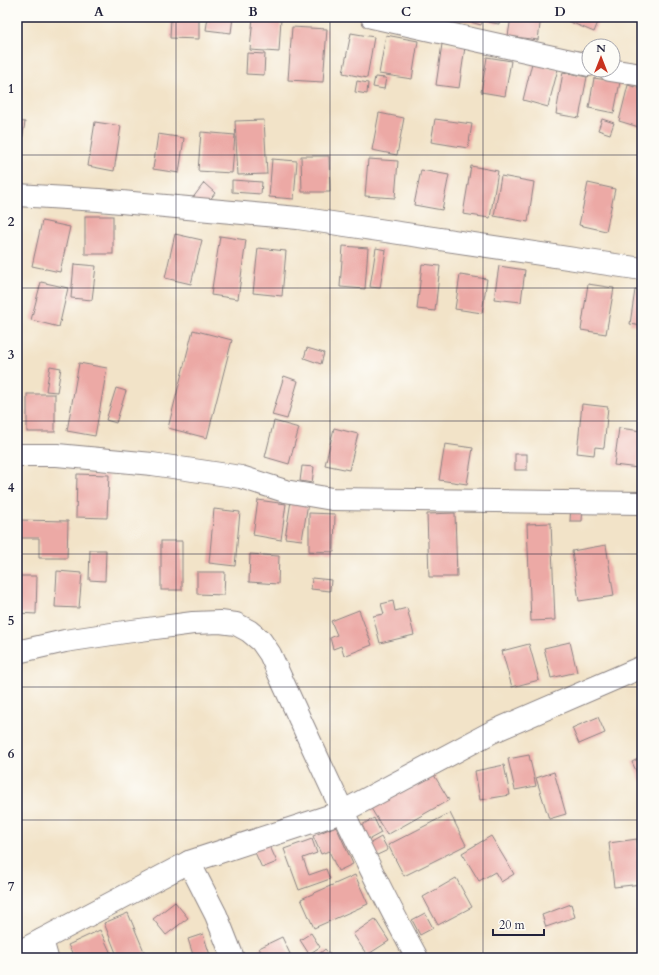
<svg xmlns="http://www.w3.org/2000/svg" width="659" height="975" font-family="Cardo,serif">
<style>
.building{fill:#eca9a5}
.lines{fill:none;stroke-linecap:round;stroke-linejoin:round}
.minor-casing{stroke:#8a8282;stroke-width:24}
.minor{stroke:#fff;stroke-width:22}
.grid{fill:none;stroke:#22223b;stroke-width:1;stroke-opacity:0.55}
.neatline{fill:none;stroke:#22223b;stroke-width:1.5}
.grid-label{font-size:13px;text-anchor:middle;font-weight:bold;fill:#22223b}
</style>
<rect width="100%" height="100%" fill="#fdfcf7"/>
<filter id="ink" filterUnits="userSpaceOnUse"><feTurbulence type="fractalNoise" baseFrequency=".025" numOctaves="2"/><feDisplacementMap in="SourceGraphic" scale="8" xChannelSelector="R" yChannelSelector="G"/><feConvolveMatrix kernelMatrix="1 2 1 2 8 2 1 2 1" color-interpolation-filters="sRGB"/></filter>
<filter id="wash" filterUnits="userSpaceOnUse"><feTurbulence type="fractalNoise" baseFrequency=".012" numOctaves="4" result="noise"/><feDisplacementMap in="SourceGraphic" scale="16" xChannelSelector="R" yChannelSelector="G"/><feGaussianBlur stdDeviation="0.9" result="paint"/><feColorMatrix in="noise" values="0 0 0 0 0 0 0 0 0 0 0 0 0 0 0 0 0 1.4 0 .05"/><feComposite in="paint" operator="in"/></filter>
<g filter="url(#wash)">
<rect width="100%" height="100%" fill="#f2e3c8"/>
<g id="blocks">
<g class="building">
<path d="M171 17H199V39L170 38Z"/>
<path d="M208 17H233L231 33 206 30Z"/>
<path d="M253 17 281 18 279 52 250 50Z"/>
<path d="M453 17H484L481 25Z"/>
<path d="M489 17H500L499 24 488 22Z"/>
<path d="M511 17H541L538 40 508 36Z"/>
<path d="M564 17H600L594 32 563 19Z"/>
<path d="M292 27 327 29 323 82 288 80Z"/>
<path d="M351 33 374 37 367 78 343 73Z"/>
<path d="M386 35 418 41 412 79 379 74Z"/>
<path d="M442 44 465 47 459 88 436 85Z"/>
<path d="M247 53 265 54 264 75 246 74Z"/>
<path d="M487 57 511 61 505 96 481 92Z"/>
<path d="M532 63 558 69 548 107 523 100Z"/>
<path d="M563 72 587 77 579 118 556 114Z"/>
<path d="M375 77 386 78 384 89 373 87Z"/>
<path d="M594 78 620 82 614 113 589 108Z"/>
<path d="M357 81 368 83 367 94 355 92Z"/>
<path d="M628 85 642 89V128L619 121Z"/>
<path d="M379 113 404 118 397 155 372 150Z"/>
<path d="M435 119 472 124 468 148 431 142Z"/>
<path d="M602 119 614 123 610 134 598 130Z"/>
<path d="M264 120 267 174 238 175 235 121Z"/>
<path d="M17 121 25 122 18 166 17 165Z"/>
<path d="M95 122 121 126 114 171 88 166Z"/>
<path d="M201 132 235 135 232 173 198 171Z"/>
<path d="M158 134 184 138 179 173 153 169Z"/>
<path d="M301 156H329L330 192H302Z"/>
<path d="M272 159 297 161 294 199 269 197Z"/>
<path d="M368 159 398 161 395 198 365 196Z"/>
<path d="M471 166 498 171 490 218 463 214Z"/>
<path d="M421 170 449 175 442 210 414 205Z"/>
<path d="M501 176 534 182 528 222 494 216Z"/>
<path d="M232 180 262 182 261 194 232 192Z"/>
<path d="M204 183 215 193 204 208 192 199Z"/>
<path d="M588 183 615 189 606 231 579 225Z"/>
<rect x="85" y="216" width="28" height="38"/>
<path d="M42 221 70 227 60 272 32 266Z"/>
<path d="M175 234 202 240 191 284 165 278Z"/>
<path d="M220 236 246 240 238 299 211 295Z"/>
<path d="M343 246 368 248 365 289 340 287Z"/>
<path d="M258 248 286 251 282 296 253 293Z"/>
<path d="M376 248 386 250 380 288 370 287Z"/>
<path d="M74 264 96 266 92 300 71 298Z"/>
<path d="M422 264 440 266 435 311 417 309Z"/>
<path d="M499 266 525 270 521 302 494 299Z"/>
<path d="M460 275 487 279 482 313 455 309Z"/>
<path d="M41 282 68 288 59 327 31 320Z"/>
<path d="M588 284 614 288 606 334 581 330Z"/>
<path d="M635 290 642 291V326L630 324Z"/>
<path d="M193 330 232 340 207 438 168 428Z"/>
<path d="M307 348 324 353 321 364 304 358Z"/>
<path d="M79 363 107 368 95 436 67 431Z"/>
<path d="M50 366 61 368 57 392 46 391Z"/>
<path d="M284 376 298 381 287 419 272 415Z"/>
<path d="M116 388 126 391 116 423 106 420Z"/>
<rect x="27" y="394" width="28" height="38"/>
<path d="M582 404 608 407 604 448 595 447 594 455 577 453Z"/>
<path d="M274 421 299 428 289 464 265 457Z"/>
<path d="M334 428 358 434 349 470 325 465Z"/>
<path d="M619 428 642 431 638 468 614 465Z"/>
<path d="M445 444 473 448 467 484 439 480Z"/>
<rect x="515" y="454" width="12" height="16"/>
<path d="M302 466 314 467 312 483 300 481Z"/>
<path d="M77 474 109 475 107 518 76 517Z"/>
<path d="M258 500 286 504 281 540 253 535Z"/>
<path d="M291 501 308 503 302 540 285 538Z"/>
<path d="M571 504 583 505 582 521H570Z"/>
<path d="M214 509 240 512 235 566 209 563Z"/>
<path d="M309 513 335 514 334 552 309 551Z"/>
<path d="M455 513 457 577H429L427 514Z"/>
<path d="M20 520 68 521 67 558H39V538H20Z"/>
<path d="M551 523 555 620 531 621 527 524Z"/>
<rect x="161" y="541" width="21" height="49"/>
<path d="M606 545 614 596 579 601 572 551Z"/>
<path d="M90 550H106L105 581 89 580Z"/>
<path d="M250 554 279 556 278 584 249 582Z"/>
<path d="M57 571 82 573 79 608 55 607Z"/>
<path d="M197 572H225L224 595 197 594Z"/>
<path d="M17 576H37L36 614 17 613Z"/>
<path d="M312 578 331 580 330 591 311 589Z"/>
<path d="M393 601 395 611 407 608 414 635 380 643 373 616 384 614 381 604Z"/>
<path d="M359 610 372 645 344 656 341 646 333 649 330 638 337 635 331 621Z"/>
<path d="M570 642 577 672 551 678 544 648Z"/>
<path d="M529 644 539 680 512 687 502 651Z"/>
<path d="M598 717 605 733 579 744 572 728Z"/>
<path d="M529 755 536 786 515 790 508 759Z"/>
<path d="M642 757V784L632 762Z"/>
<path d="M504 765 510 795 480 800 475 771Z"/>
<path d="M431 770 449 800 387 835 369 805Z"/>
<path d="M554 772 566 814 549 819 536 778Z"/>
<path d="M450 813 466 845 404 876 388 845Z"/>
<path d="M374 818 381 833 368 840 360 826Z"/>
<path d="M336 826 353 864 338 871 329 851 321 854 313 836Z"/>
<path d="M491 836 514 874 501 882 495 872 479 881 462 853Z"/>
<path d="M381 837 388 850 375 856 369 844Z"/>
<path d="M312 839 317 853 303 858 309 875 326 869 330 879 299 890 284 849Z"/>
<path d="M637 839 642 884 614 887 609 843Z"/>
<path d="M268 842 277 862 262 868 253 848Z"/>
<path d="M355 875 368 904 314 928 301 899Z"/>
<path d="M456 878 472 907 438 925 423 897Z"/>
<path d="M175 902 188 918 166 935 153 919Z"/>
<path d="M571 904 575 917 546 927 542 915Z"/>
<path d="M128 913 146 956 140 958H118L104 923Z"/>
<path d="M425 913 433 928 420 935 412 920Z"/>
<path d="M375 919 389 941 367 955 353 934Z"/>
<path d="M100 930 113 958H75L68 945Z"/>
<path d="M311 933 320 947 309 954 300 940Z"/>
<path d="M203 934 211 958H194L188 939Z"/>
<path d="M282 937 292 958H264L259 948Z"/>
<path d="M325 949 333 958H320L318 955Z"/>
</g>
</g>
</g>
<g filter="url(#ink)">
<use href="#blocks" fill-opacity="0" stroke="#8a8282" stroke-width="1"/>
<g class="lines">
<defs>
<g id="minor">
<path d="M372 17 589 65"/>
<path d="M610 70 642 75"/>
<path d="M17 195 99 200 298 218 642 269"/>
<path d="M17 455H57L152 464 241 477 285 491 332 499 642 503"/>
<path d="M17 652 65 641 125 632 193 623 220 622 236 624 249 631 261 641 270 654C317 757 363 859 417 958"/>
<path d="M189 862 216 915 233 958"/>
<path d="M42 940 47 958"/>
<path d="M17 953 189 862 342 812 492 732 642 667"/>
</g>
</defs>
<use href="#minor" class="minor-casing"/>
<use href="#minor" class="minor"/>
</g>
</g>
<path class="grid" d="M176 17V958M330 17V958M483 17V958M17 155H642M17 288H642M17 421H642M17 554H642M17 687H642M17 820H642"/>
<rect width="659" height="975" fill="none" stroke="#fdfcf7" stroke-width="44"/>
<g transform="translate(601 58)"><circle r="19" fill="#fdfcf7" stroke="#a5a5ac"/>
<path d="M0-3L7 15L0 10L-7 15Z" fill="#c8321e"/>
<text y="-6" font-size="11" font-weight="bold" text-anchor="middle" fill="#22223b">N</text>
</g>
<path d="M493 929v6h51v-6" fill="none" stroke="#22223b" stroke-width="2"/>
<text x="499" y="929" font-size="12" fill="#22223b" stroke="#fdfcf7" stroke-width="3" paint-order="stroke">20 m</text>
<rect x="22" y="22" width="615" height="931" class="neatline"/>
<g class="grid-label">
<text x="99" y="16">A</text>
<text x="253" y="16">B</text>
<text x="406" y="16">C</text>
<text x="560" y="16">D</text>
<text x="11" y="93">1</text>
<text x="11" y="226">2</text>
<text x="11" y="359">3</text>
<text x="11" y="492">4</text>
<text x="11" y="625">5</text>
<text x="11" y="758">6</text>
<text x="11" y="891">7</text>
</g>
</svg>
